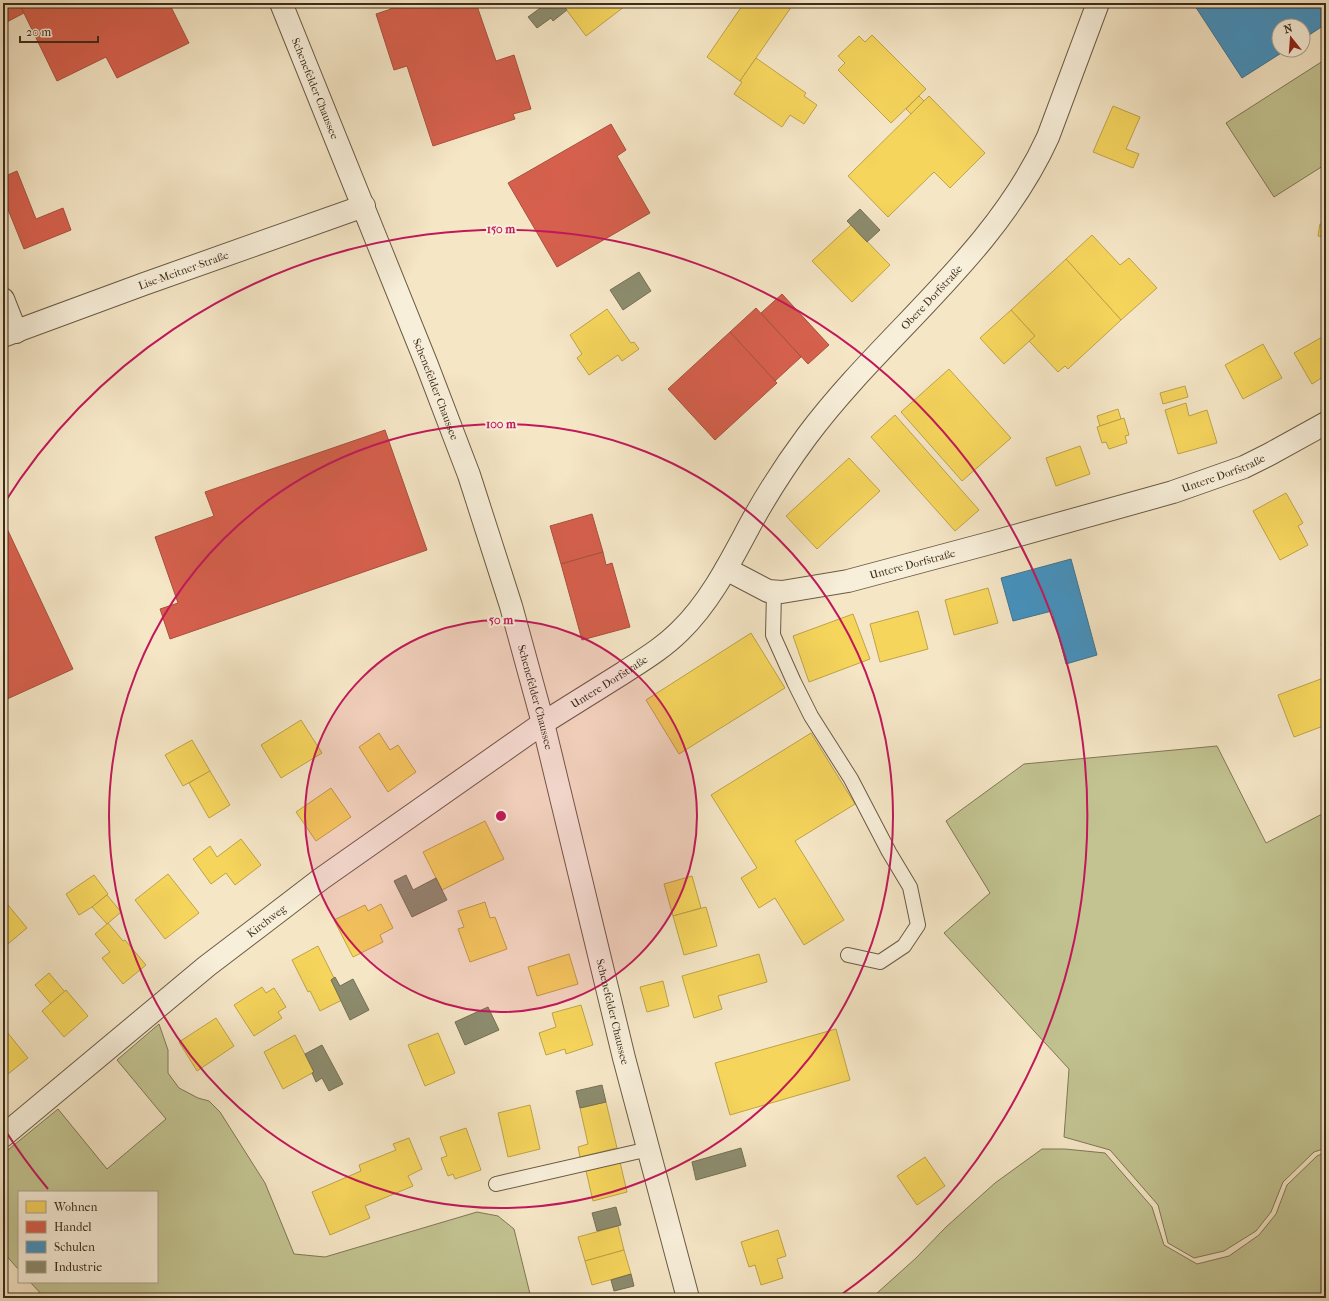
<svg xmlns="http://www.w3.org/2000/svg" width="1329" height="1301" font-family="'IM FELL French Canon',serif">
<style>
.green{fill:#c2c391;stroke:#807856}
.homes{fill:#f6d55c;stroke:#bea348}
.shops{fill:#d6604d;stroke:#a8513e}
.schools{fill:#4393c3;stroke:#417490}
.industry{fill:#8c8c6e;stroke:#747055}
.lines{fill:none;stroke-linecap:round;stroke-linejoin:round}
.service-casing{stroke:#6b5b45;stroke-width:16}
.minor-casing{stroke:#6b5b45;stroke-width:24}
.tertiary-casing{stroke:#6b5b45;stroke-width:24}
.service{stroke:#f8efda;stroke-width:14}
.minor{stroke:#f8efda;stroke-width:22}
.tertiary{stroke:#f8efda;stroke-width:22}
.ring{fill:none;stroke:#c2185b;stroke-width:2}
.labels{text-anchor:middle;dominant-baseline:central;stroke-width:4;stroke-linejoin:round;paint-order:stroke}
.street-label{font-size:11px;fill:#3d2d1a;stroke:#f8efda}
.centre{fill:#c2185b;stroke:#f8efda;stroke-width:2}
.ring-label{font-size:12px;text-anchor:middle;font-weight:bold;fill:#c2185b;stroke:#f8efda;stroke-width:4;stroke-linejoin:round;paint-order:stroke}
</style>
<rect width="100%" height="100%" fill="#f5e6c6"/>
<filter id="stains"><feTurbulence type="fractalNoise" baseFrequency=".005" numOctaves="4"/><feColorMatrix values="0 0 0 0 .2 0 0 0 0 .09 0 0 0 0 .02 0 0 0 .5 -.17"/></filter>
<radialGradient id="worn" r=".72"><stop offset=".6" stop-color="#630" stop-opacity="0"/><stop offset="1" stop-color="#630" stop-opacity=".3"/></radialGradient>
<g class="green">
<path d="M1326 59V164L1274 197 1226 123Z"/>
<path d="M1217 746 1266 843 1326 812V1148L1314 1152 1283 1182 1271 1212 1256 1231 1224 1251 1194 1258 1168 1243 1158 1205 1110 1150 1064 1137 1069 1069 944 933 990 893 946 821 1024 764Z"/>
<path d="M159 1024 168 1050V1073L179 1088 198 1098 209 1101 220 1112 265 1183 294 1254 325 1257 477 1212 498 1216 514 1229 531 1298H45L30 1282H157V1192H19V1270L3 1252V1154L58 1109 107 1169 166 1119 117 1060Z"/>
<path d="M1042 1149H1065L1105 1153 1152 1207 1164 1245 1197 1264 1229 1256 1259 1235 1276 1214 1287 1185 1317 1156 1326 1152V1298H874L876 1294 916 1258 946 1227 995 1183Z"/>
</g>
<g class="homes">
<path d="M571 3H629L586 36 565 8Z"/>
<path d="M744 3H794L740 81 707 57Z"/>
<path d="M872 35 926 89 891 123 838 70 845 63 838 56 859 36 865 42Z"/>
<path d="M756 58 806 93 804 96 817 105 804 124 790 115 782 127 734 94 742 82 740 81Z"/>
<path d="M919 96 924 101 911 114 906 109Z"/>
<path d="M929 96 985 153 950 188 934 172 888 217 848 176Z"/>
<path d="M1113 106 1140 117 1126 149 1139 154 1133 168 1093 152Z"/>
<path d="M1320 224 1326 225V237L1318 236Z"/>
<path d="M851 225 890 265 852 302 812 261Z"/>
<path d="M1092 235 1120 265 1129 258 1157 288 1121 320 1066 259Z"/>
<path d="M1066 259 1121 320 1068 369 1065 366 1058 372 1029 341 1035 336 1011 310Z"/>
<path d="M607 309 631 343 634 342 639 349 622 361 618 355 589 375 577 358 582 354 570 335Z"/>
<path d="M1011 310 1035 336 1004 364 980 338Z"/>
<path d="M1324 336 1326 340V375L1312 384 1294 353Z"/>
<path d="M1263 344 1282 378 1243 399 1225 365Z"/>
<path d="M949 369 1011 438 962 481 901 412Z"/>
<path d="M1185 386 1188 397 1163 404 1160 393Z"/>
<path d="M1186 403 1189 416 1207 410 1217 443 1178 454 1165 410Z"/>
<path d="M1118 409 1121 419 1100 426 1097 416Z"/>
<path d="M895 415 979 510 955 531 871 437Z"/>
<path d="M1124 418 1129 435 1125 436 1127 443 1109 449 1106 442 1102 443 1097 427Z"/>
<path d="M1080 446 1090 474 1056 486 1046 458Z"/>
<path d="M849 458 880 491 817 549 786 516Z"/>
<path d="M1286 493 1303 523 1298 526 1308 545 1280 560 1253 511Z"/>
<path d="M988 588 998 623 954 635 945 600Z"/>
<path d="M918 611 928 649 880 662 870 624Z"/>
<path d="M853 614 870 659 809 682 793 636Z"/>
<path d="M751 633 785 688 679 754 646 700Z"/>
<path d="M1326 677V725L1294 737 1278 695Z"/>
<path d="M301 720 322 753 281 778 261 745Z"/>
<path d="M379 733 390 750 398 745 416 772 388 792 359 747Z"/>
<path d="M811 733 855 804 795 841 844 920 804 945 775 898 759 908 741 878 757 868 711 795Z"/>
<path d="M192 740 210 771 183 786 165 755Z"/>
<path d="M210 771 230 805 209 818 189 783Z"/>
<path d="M331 788 351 817 316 841 296 812Z"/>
<path d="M485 821 504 859 442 890 423 852Z"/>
<path d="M241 839 261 865 235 885 226 873 211 884 193 859 210 846 217 857Z"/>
<path d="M168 874 199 913 165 939 135 900Z"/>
<path d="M94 875 108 894 92 907 79 915 66 894Z"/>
<path d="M692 876 701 908 673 916 664 884Z"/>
<path d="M107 895 121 912 107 924 92 907Z"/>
<path d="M3 899 27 928 3 948Z"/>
<path d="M485 902 490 918 495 917 507 949 470 962 458 929 464 927 458 911Z"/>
<path d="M381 904 393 928 380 935 383 942 353 957 334 920 365 905 368 911Z"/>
<path d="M706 907 717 946 684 955 673 916Z"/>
<path d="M108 923 123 941 125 940 146 965 123 984 102 958 110 952 95 934Z"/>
<path d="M318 946 334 978 331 980 342 1000 320 1011 310 991 308 992 292 960Z"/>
<path d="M569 954 578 984 537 996 528 967Z"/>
<path d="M759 954 767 982 718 996 722 1009 694 1018 682 976Z"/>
<path d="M49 973 65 992 51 1004 35 985Z"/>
<path d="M663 981 669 1006 647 1012 640 987Z"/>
<path d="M262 987 266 993 274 988 286 1007 278 1012 282 1018 254 1036 234 1005Z"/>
<path d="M66 990 88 1016 64 1037 42 1011Z"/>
<path d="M581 1005 593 1045 566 1054 565 1049 546 1055 539 1033 556 1027 552 1013Z"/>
<path d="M216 1018 234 1046 197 1071 179 1042Z"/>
<path d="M3 1027 28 1058 3 1078Z"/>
<path d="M836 1029 850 1080 730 1115 715 1063Z"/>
<path d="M438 1033 455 1073 425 1086 408 1045Z"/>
<path d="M295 1035 314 1072 283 1089 264 1052Z"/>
<path d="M606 1102 617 1148 580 1157 578 1147 588 1144 580 1108Z"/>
<path d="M530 1105 540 1149 508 1157 498 1113Z"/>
<path d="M466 1128 481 1170 455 1179 453 1174 448 1176 441 1158 447 1156 440 1137Z"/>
<path d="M409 1138 422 1169 408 1176 413 1186 365 1206 370 1218 330 1235 312 1192 361 1171 359 1165 396 1150 393 1144Z"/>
<path d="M925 1157 945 1186 917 1205 897 1176Z"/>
<path d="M620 1162 627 1192 593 1201 586 1171Z"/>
<path d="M618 1226 624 1250 585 1261 578 1237Z"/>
<path d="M778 1230 786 1256 777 1259 783 1278 761 1285 755 1265 749 1267 741 1242Z"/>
<path d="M624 1250 631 1274 592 1285 585 1261Z"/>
</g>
<g class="shops">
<path d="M3 3H19L24 13 3 24Z"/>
<path d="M19 3H169L189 43 117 78 106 57 57 81Z"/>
<path d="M389 3H476L496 61 514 55 531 109 513 114 515 119 433 146 407 66 394 70 376 14 391 9Z"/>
<path d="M611 124 626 150 617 156 650 213 557 267 508 183Z"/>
<path d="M17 171 36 219 63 208 71 230 24 249 3 197V177Z"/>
<path d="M782 294 829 345 808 364 761 313Z"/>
<path d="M756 308 801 357 775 381 730 332Z"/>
<path d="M730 332 777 383 715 440 668 389Z"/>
<path d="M385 430 427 550 170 639 160 609 178 603 155 537 214 516 205 492Z"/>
<path d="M592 514 603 552 561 564 550 526Z"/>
<path d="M3 520 73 669 5 700 3 696Z"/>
<path d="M603 552 606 565 612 563 630 627 582 640 561 564Z"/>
</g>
<g class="schools">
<path d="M1193 3H1326V24L1303 39V26H1279V50H1286L1242 78Z"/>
<path d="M1071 559 1097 655 1066 664 1052 611 1013 621 1001 578Z"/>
</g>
<g class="industry">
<path d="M547 3H561L567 10 553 21 551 18 537 28 528 17Z"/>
<path d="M860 209 880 230 867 242 847 221Z"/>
<path d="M639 272 651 291 623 310 610 290Z"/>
<path d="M1326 643V657L1321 644Z"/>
<path d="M406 875 413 890 436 878 447 900 412 917 394 881Z"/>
<path d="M335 977 340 986 353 979 369 1010 350 1020 331 980Z"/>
<path d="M488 1007 499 1030 465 1045 455 1022Z"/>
<path d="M322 1045 343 1084 329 1091 322 1078 316 1082 312 1073 314 1072 305 1054Z"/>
<path d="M602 1085 606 1102 580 1108 576 1091Z"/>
<path d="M741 1148 746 1166 696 1180 692 1162Z"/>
<path d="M616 1207 621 1225 597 1231 592 1213Z"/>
<path d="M631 1274 634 1286 614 1291 611 1280Z"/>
</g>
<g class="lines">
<defs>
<g id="service">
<path d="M774 592 773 635 794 682 811 716 851 779 889 852 910 887 918 925 904 946 880 962 848 955"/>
<path d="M496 1184 649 1149"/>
</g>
<g id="minor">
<path d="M3 299 16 332"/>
<path id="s1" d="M3 336 144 284 364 206"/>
<path id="s2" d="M726 569 768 591 782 592 848 581 990 543 1173 492 1244 467 1270 454 1326 423"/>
<path id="s3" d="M3 1136 207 966 257 928 321 879 543 723"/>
</g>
<g id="tertiary">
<path id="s4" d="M281 3 427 365 469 475 511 606 543 723 624 1058 688 1298"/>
<path id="s5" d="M543 723C569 707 596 690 623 673 643 660 663 648 680 631 711 601 731 560 751 523 767 494 787 463 807 436 883 334 994 256 1048 137L1098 3"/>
</g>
</defs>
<use href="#service" class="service-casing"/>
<use href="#minor" class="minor-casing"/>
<use href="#tertiary" class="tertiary-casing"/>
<use href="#service" class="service"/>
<use href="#minor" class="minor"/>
<use href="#tertiary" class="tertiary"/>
</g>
<circle cx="501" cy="816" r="196" fill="#c2185b" fill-opacity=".12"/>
<g class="ring">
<circle cx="501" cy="816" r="196"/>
<circle cx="501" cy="816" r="392"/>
<path d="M48 1189A587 587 0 0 1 3 1127M3 505A587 587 0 1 1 838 1297"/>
</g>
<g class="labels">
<g class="street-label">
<text stroke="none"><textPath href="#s4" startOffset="92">Schenefelder Chaussee</textPath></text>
<text stroke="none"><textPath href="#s1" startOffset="192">Lise-Meitner-Straße</textPath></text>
<text stroke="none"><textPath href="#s5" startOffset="585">Obere Dorfstraße</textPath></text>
<text stroke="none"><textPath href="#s4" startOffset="416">Schenefelder Chaussee</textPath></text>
<text stroke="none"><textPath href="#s2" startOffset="519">Untere Dorfstraße</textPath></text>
<text stroke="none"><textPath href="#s2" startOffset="195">Untere Dorfstraße</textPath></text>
<text stroke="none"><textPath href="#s5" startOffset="78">Untere Dorfstraße</textPath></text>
<text stroke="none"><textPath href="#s4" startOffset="740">Schenefelder Chaussee</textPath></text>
<text stroke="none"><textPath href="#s3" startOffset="340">Kirchweg</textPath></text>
<text stroke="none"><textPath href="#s4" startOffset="1064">Schenefelder Chaussee</textPath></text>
</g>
</g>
<circle cx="501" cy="816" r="6" class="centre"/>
<g class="ring-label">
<text x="501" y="233">150 m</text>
<text x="501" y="428">100 m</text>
<text x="501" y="624">50 m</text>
</g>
<rect width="1329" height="1301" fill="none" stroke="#f5e6c6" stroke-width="16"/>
<rect x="4" y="4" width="1321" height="1293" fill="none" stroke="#3d2d1a" stroke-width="2"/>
<rect x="8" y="8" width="1313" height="1285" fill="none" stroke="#3d2d1a"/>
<rect x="18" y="1191" width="140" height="92" fill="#f8efda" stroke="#ada18d"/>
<rect x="26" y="1201" width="20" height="12" fill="#f6d55c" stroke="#ada18d"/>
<text x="54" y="1211" font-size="12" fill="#3d2d1a">Wohnen</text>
<rect x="26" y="1221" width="20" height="12" fill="#d6604d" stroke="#ada18d"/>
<text x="54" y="1231" font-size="12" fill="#3d2d1a">Handel</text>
<rect x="26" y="1241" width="20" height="12" fill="#4393c3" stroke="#ada18d"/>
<text x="54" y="1251" font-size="12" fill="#3d2d1a">Schulen</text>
<rect x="26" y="1261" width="20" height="12" fill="#8c8c6e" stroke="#ada18d"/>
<text x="54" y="1271" font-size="12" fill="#3d2d1a">Industrie</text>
<g transform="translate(1291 38) rotate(343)"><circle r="19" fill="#f8efda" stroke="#ada18d"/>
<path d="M0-3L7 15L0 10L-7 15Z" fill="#8f2418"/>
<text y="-6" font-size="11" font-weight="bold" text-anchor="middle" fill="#3d2d1a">N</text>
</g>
<path d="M20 36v6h78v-6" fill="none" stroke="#3d2d1a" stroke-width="2"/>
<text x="26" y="36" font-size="12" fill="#3d2d1a" stroke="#f8efda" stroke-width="3" paint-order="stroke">20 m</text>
<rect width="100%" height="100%" filter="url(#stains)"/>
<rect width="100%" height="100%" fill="url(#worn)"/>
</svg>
